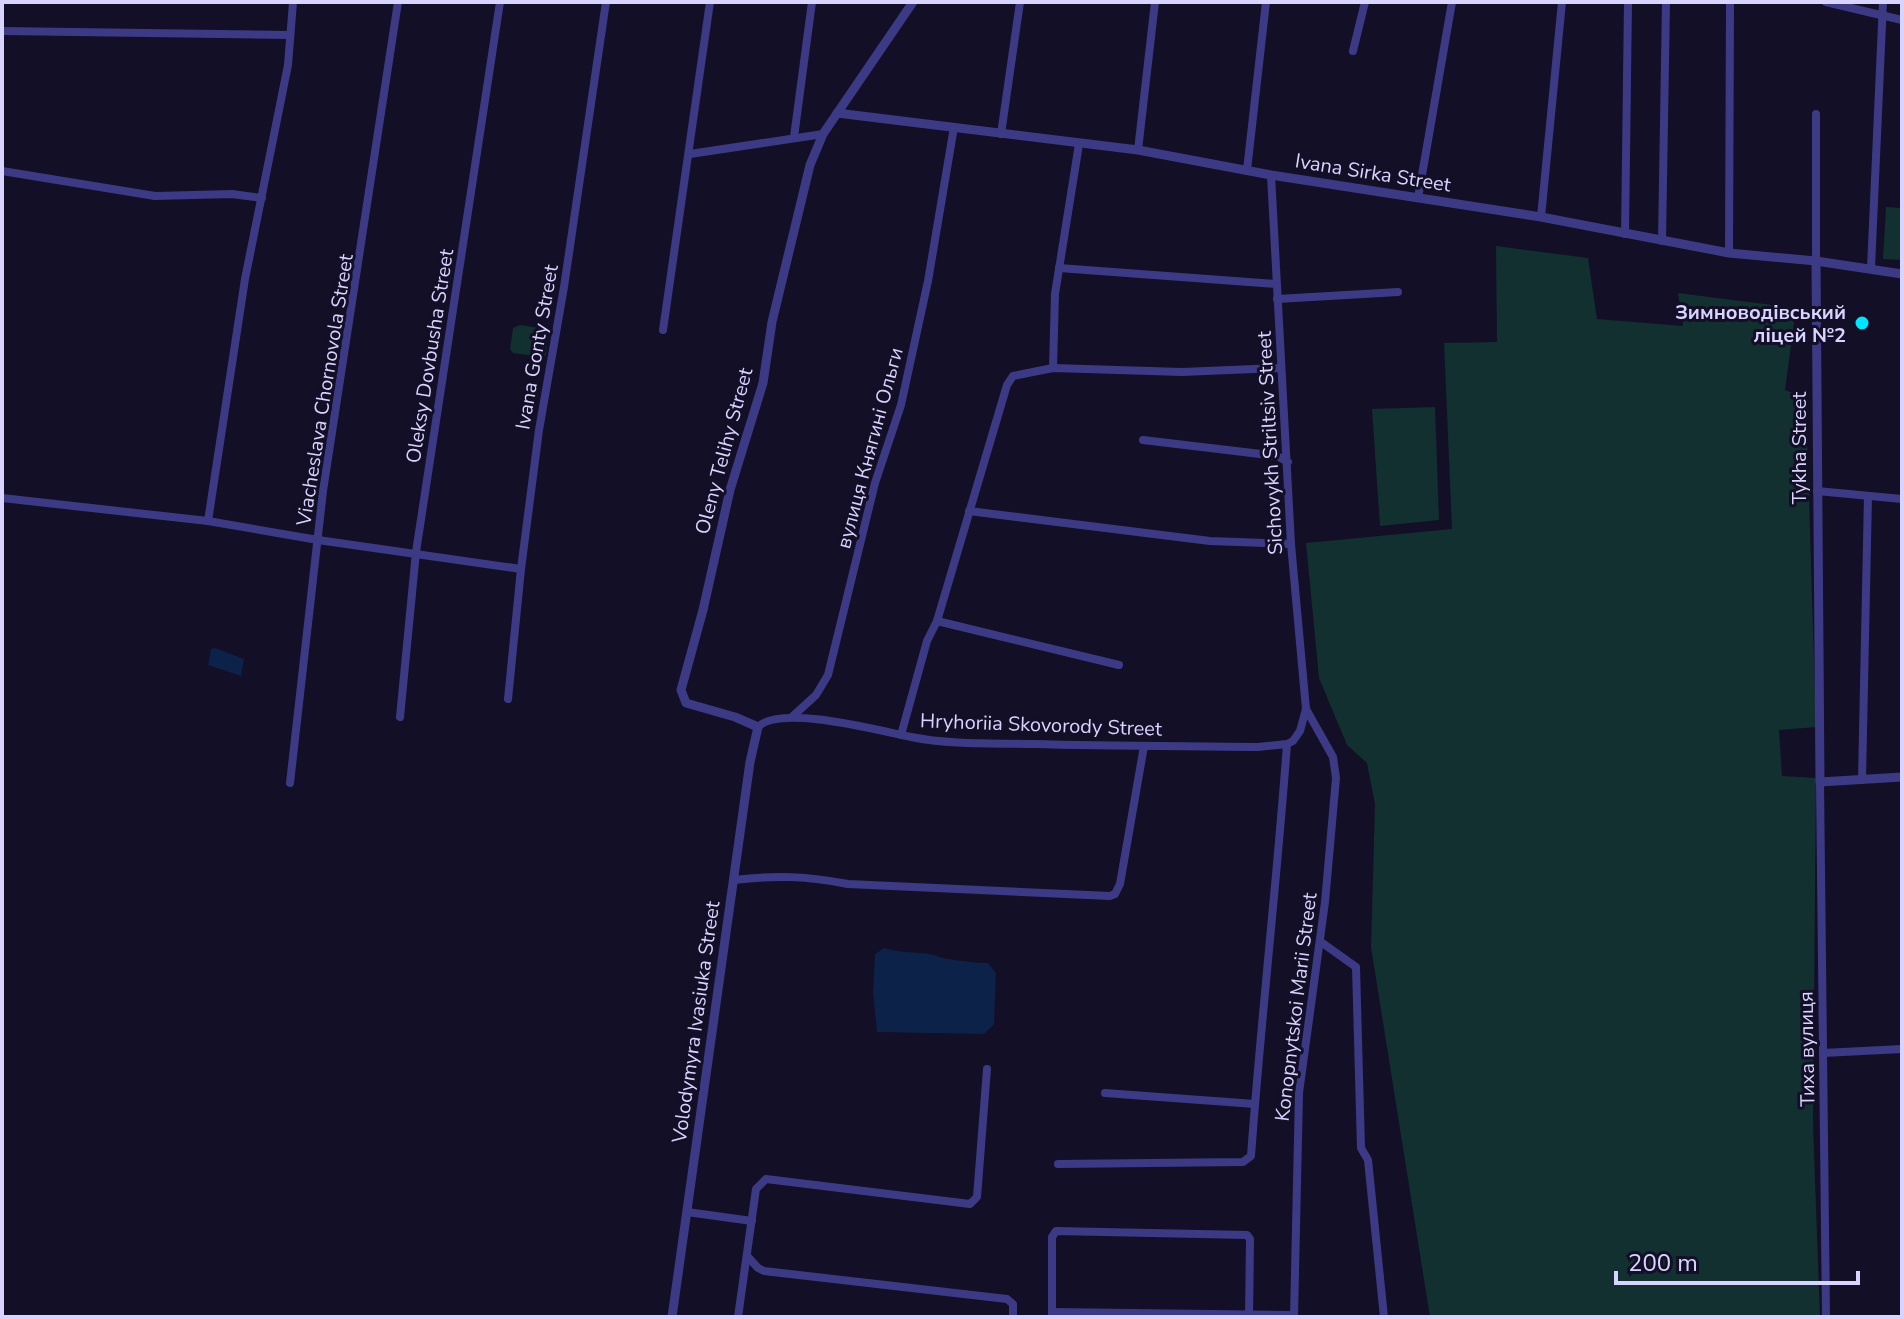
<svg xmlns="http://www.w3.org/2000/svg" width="1904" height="1319" font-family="'Nunito Sans',sans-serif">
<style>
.green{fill:#12302f}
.water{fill:#0c2248}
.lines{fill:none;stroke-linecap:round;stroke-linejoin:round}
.minor{stroke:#3d3a85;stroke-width:8}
.tertiary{stroke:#3d3a85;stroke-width:9}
.poi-dot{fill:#00e5ff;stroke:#130f26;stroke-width:3}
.labels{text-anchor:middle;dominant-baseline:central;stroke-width:6;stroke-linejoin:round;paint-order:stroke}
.street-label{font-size:20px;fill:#d9d4ff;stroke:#130f26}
.poi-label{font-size:20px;font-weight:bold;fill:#d9d4ff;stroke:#130f26;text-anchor:end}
</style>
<rect width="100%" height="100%" fill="#130f26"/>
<g class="green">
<path d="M1886 207 1902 208V260L1883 259Z"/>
<path d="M1496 246 1588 258 1597 319 1683 326 1678 293 1796 308 1785 390 1806 398 1816 727 1779 730 1782 776 1816 778 1813 1124 1820 1317H1430L1371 947 1375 804 1367 763 1347 745 1319 678 1306 543 1452 529 1444 343 1497 342Z"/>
<path d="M520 325 546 329 548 333 546 355 543 357 513 353 510 349 513 328Z"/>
<path d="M1435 407 1439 520 1380 526 1372 409Z"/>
</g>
<g class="water">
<path d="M215 648 244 659 241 676 208 665 211 649Z"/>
<path d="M884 948C900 953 914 952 930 954 937 955 942 959 949 959 962 961 974 963 988 963L996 973 994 1024 984 1034 877 1032 873 992 875 954Z"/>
</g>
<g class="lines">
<g class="minor">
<path d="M1826 2 1902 20"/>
<path d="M2 31 289 35"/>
<path d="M1353 51 1365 2"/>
<path d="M1816 114V261"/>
<path d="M1001 134 1020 2"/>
<path d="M794 137 812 2"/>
<path d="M1138 150 1155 2"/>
<path d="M690 154 823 134"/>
<path d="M1247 170 1266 2"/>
<path d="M2 171 155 196 232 194 262 198"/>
<path d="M1418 198 1452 2"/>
<path d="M1541 217 1562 2"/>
<path d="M1625 234 1628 2"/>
<path d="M1662 241 1666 2"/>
<path d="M1729 253 1730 2"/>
<path d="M1059 268 1276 284"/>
<path d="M1871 268 1883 2"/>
<path d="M1277 299 1398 292"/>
<path d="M663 330 710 2"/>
<path d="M1053 368 1055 294 1079 144"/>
<path d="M1143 440 1277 456 1288 462"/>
<path d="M1817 491 1902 499"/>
<path d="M2 498 208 521 318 540 521 569"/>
<path d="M969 511 1210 541 1291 544"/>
<path d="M208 521 245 279 288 65 293 2"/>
<path d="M937 621 1119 665"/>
<path d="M508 699 521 569 539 430 564 287 606 2"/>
<path d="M793 716 816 695 828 675 875 483 901 405 928 281 954 127"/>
<path d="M400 717 416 552 500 2"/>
<path d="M758 727C780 704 880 731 911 737 951 745 993 743 1033 744 1108 746 1183 746 1258 747L1287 744 1293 741 1300 731 1306 709 1291 544 1271 175"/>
<path d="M901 735 927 641 937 621 1007 385 1013 376 1053 368 1182 372 1280 368"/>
<path d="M1862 780 1868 496"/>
<path d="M1820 782 1826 1317"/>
<path d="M290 783 323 491 398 2"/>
<path d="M734 880C776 875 807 876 848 884L1110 896 1115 894 1120 884 1144 746"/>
<path d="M1321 942 1356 967 1361 1148 1368 1160 1384 1317"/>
<path d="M1823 1053 1902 1049"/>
<path d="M1105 1093 1255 1104"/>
<path d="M1058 1164 1243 1162 1251 1156C1261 1018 1277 881 1287 744"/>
<path d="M687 1212 752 1221"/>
<path d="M748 1257 758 1268 764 1271 1007 1299 1013 1304V1317"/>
<path d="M1052 1312 1293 1315"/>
<path d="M738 1317 756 1189 766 1179 970 1204 977 1197 987 1069"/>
<path d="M1052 1317V1237L1056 1231 1247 1235 1250 1239 1249 1317"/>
<path d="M1294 1317 1299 1093 1325 902 1336 778 1333 757 1306 709"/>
</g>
<g class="tertiary">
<path d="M837 113 1138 150 1271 175 1541 217 1729 253 1816 261 1902 274"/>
<path d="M1816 261 1820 782 1902 777"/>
<path d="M672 1317 750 762 758 727 735 717 686 703 681 690 703 610 730 490 763 383 772 322 810 165 823 134 913 2"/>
</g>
</g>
<circle class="poi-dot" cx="1862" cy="323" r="8"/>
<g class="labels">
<g class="street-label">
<text transform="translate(1373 173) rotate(9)">Ivana Sirka Street</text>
<text transform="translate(537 347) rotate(-80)">Ivana Gonty Street</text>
<text transform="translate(430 356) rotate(-81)">Oleksy Dovbusha Street</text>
<text transform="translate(325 390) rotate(-81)">Viacheslava Chornovola Street</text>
<text transform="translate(1270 443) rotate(-93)">Sichovykh Striltsiv Street</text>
<text transform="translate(870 448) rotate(-75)">вулиця Княгині Ольги</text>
<text transform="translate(1799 448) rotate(-90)">Tykha Street</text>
<text transform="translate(724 451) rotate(-75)">Oleny Telihy Street</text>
<text transform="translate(1041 725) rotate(2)">Hryhoriia Skovorody Street</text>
<text transform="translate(1296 1007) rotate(-83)">Konopnytskoi Marii Street</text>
<text transform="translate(696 1022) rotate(-82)">Volodymyra Ivasiuka Street</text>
<text transform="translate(1807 1049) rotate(-91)">Тиха вулиця</text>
</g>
<g class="poi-label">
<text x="1846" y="312">Зимноводівський<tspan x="1846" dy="23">ліцей №2</tspan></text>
</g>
</g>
<rect width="1904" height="1319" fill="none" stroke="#d9d4ff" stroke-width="8"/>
<path d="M1616 1271v12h242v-12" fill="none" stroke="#d9d4ff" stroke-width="4"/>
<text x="1628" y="1271" font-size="24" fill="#d9d4ff" stroke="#130f26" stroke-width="6" paint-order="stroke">200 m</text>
</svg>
